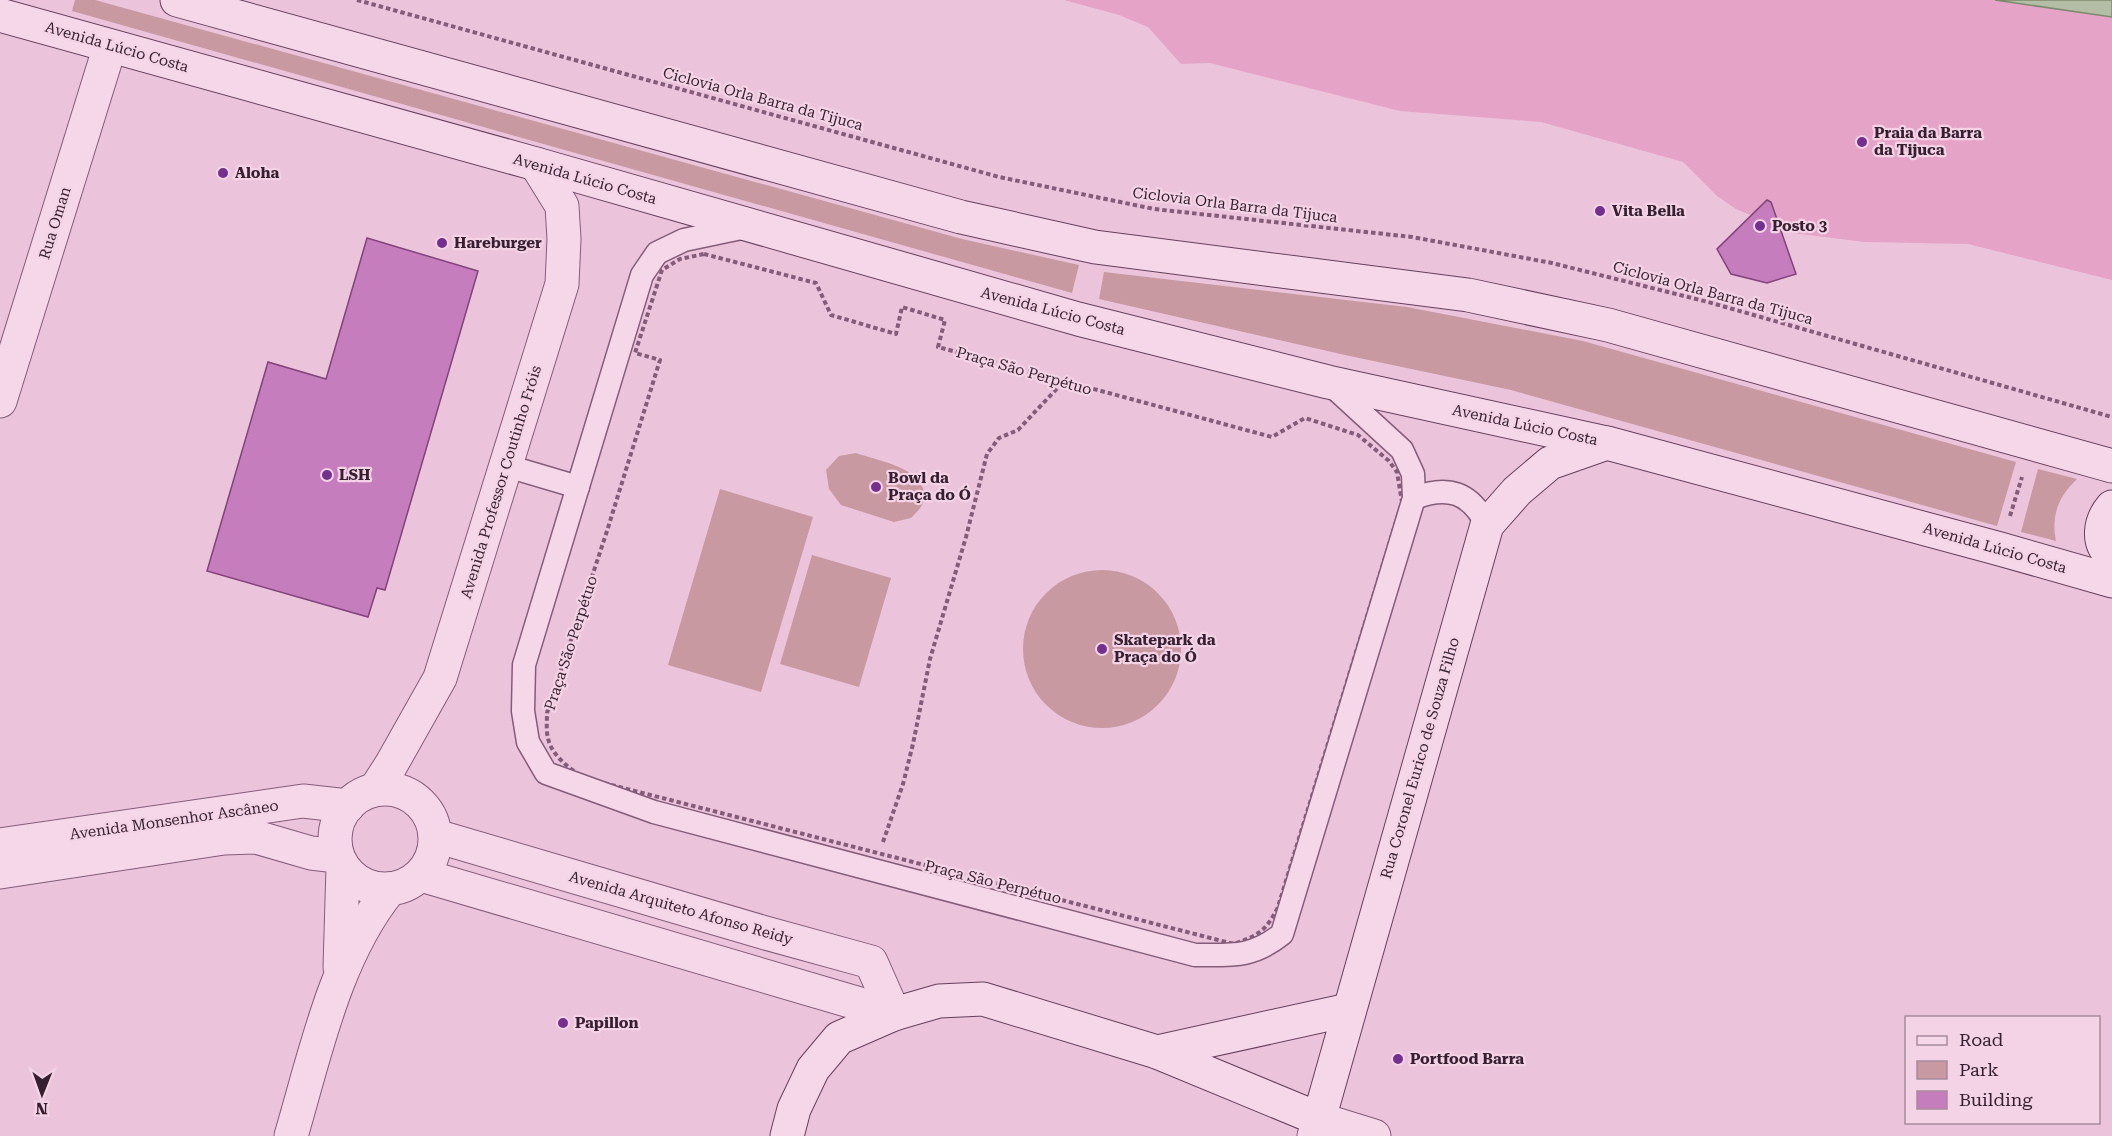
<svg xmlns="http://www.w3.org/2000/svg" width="2112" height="1136" font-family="'Roboto Serif',serif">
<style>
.green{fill:#c899a1}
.sand{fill:#e5a3c7}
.water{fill:#b4bea6;stroke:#7d8b6d;stroke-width:1.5}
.building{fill:#c67dbd;stroke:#81437a;stroke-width:1.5}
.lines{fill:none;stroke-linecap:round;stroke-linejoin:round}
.lane-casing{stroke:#845c7a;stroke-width:25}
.street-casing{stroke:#845c7a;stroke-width:35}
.secondary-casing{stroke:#663f5d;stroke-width:35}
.path{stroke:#845c7a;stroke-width:4;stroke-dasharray:4.5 3;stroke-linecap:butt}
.lane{stroke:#f6d7e9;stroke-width:22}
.street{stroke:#f6d7e9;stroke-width:33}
.secondary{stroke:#f6d7e9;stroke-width:33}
.poi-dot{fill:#73308e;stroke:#f3d3e5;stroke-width:2}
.labels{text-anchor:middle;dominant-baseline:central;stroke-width:4.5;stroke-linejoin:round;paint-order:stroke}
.street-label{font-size:15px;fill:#351f31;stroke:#f3d3e5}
.poi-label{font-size:15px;font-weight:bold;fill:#351f31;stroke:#f3d3e5;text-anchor:start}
</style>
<rect width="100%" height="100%" fill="#ebc4db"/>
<g class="green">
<path d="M75 0H95L962 239 1079 265 1072 293 72 11Z"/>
<path d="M1104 272 1407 307 1583 341 2016 462 1997 526 1511 390 1345 355 1099 299Z"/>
<path d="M856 453C878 461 933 469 923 503 921 508 915 514 911 518L894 522 841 505 829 489 826 470 839 456Z"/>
<path d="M2038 469 2077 479C2058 497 2051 516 2056 541L2021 532Z"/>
<path d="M720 489 813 517 761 692 668 665Z"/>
<path d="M812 555 891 578 859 687 780 664Z"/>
<circle cx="1102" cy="649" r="79"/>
</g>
<path class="sand" d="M1064 0H1995L2112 17V280L1968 244 1864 242 1793 233 1736 209 1717 196 1683 162 1541 122 1400 111 1210 63 1181 64 1148 27 1119 15Z"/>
<path class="water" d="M1995 0H2112V17Z"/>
<g class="building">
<path d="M1767 200 1771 202 1796 274 1767 283 1731 274 1717 249Z"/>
<path d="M367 238 478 271 385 590 377 588 368 617 207 571 268 362 326 379Z"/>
</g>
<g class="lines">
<defs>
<g id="lane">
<path d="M746 227 684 240 657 253 642 275 524 665 523 711 528 742 546 773 654 812 1195 955C1232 955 1252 958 1282 934L1414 498 1413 474 1402 450 1329 383"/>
<path d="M507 466 578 487"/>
<path d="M1414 498C1448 485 1470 492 1487 525"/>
</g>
<g id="street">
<path d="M0 401 110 46"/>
<circle cx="385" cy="839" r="50"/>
<path d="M375 790 391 765 440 678 562 284 564 239 562 206 536 164"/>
<path d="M436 836 762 932 871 962 894 1014"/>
<path d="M0 845 303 801 348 806"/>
<path d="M0 872 224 838 256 837 311 853 337 856"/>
<path d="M421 875 894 1014"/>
<path d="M340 967 343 867"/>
<path d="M291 1136C315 1055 335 956 390 889"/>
<path d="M1314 1136 1319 1119 1374 1136"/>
</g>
<g id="secondary">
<path d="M177 0 961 217 1095 247 1468 295 1608 325 2112 466"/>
<path d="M0 15 536 164 1078 319 1328 382 1607 443 2000 549 2112 581"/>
<path d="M2112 507C2100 521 2096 542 2112 556"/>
<path d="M1157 1052 1348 1010"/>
<path d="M787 1136 794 1109 813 1069 839 1038 894 1014 939 1001 983 999 1157 1052 1319 1119 1487 525 1517 491 1550 463 1607 443"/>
</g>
</defs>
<use href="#lane" class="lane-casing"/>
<use href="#street" class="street-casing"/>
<use href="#secondary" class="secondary-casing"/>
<g class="path">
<path d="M357 0 999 177 1154 209 1412 237 1552 263 1708 302 2112 417"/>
<path d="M704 254 816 283 831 315 896 334 902 307 945 320 938 347 1272 437 1305 418 1358 435 1389 461 1397 472 1402 502 1278 907C1266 931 1259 935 1234 944L584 778C570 769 551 755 548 738 546 731 547 721 547 713L607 531 660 360 635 353 662 270 680 259Z"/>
<path d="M2010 516 2022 477"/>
<path d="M883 842 903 784 913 744 930 659 966 537 987 454 999 438 1018 430 1063 382"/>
</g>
<use href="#lane" class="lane"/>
<use href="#street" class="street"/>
<use href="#secondary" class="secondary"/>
</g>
<g class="poi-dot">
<circle cx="1862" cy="142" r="6"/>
<circle cx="223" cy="173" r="6"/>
<circle cx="1600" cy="211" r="6"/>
<circle cx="1760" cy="226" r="6"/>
<circle cx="442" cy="243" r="6"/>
<circle cx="327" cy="475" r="6"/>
<circle cx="876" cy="487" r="6"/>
<circle cx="1102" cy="649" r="6"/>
<circle cx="563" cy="1023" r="6"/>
<circle cx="1398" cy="1059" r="6"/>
</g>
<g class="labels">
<g class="street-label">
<text transform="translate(117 47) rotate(16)">Avenida Lúcio Costa</text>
<text transform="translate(763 99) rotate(15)">Ciclovia Orla Barra da Tijuca</text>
<text transform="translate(585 179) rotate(16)">Avenida Lúcio Costa</text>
<text transform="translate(1235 205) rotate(7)">Ciclovia Orla Barra da Tijuca</text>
<text transform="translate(55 223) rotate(-73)">Rua Oman</text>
<text transform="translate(1713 293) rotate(15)">Ciclovia Orla Barra da Tijuca</text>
<text transform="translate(1053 311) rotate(15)">Avenida Lúcio Costa</text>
<text transform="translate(1024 371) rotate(16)">Praça São Perpétuo</text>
<text transform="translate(1525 425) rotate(12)">Avenida Lúcio Costa</text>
<text transform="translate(501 482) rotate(-73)">Avenida Professor Coutinho Fróis</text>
<text transform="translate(1995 548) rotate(16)">Avenida Lúcio Costa</text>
<text transform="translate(571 643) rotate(-72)">Praça São Perpétuo</text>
<text transform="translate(1420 758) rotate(-74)">Rua Coronel Eurico de Souza Filho</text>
<text transform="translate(174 820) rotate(-8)">Avenida Monsenhor Ascâneo</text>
<text transform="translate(993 882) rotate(14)">Praça São Perpétuo</text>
<text transform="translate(681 908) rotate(16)">Avenida Arquiteto Afonso Reidy</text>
</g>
<g class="poi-label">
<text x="1874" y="133">Praia da Barra<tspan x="1874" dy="17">da Tijuca</tspan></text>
<text x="235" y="173">Aloha</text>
<text x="1612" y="211">Vita Bella</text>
<text x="1772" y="226">Posto 3</text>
<text x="454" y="243">Hareburger</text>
<text x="339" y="475">LSH</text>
<text x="888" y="478">Bowl da<tspan x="888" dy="17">Praça do Ó</tspan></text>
<text x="1114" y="640">Skatepark da<tspan x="1114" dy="17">Praça do Ó</tspan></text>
<text x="575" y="1023">Papillon</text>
<text x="1410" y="1059">Portfood Barra</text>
</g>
</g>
<rect x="1905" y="1016" width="195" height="108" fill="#f3d3e5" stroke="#a78b9d" stroke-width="1.5"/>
<rect x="1917" y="1036" width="30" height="9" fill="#f6d7e9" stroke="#a78b9d" stroke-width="1.5"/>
<text x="1959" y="1046" font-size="18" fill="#351f31">Road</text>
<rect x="1917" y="1061" width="30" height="18" fill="#c899a1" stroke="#a78b9d" stroke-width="1.5"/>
<text x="1959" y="1076" font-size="18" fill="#351f31">Park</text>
<rect x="1917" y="1091" width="30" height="18" fill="#c67dbd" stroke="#a78b9d" stroke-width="1.5"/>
<text x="1959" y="1106" font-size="18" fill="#351f31">Building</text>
<g transform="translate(42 1094) rotate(181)" stroke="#f3d3e5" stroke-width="4.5" paint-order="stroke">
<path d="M0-4.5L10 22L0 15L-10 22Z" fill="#351f31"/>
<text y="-9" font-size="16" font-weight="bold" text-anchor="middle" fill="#351f31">N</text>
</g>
</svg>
